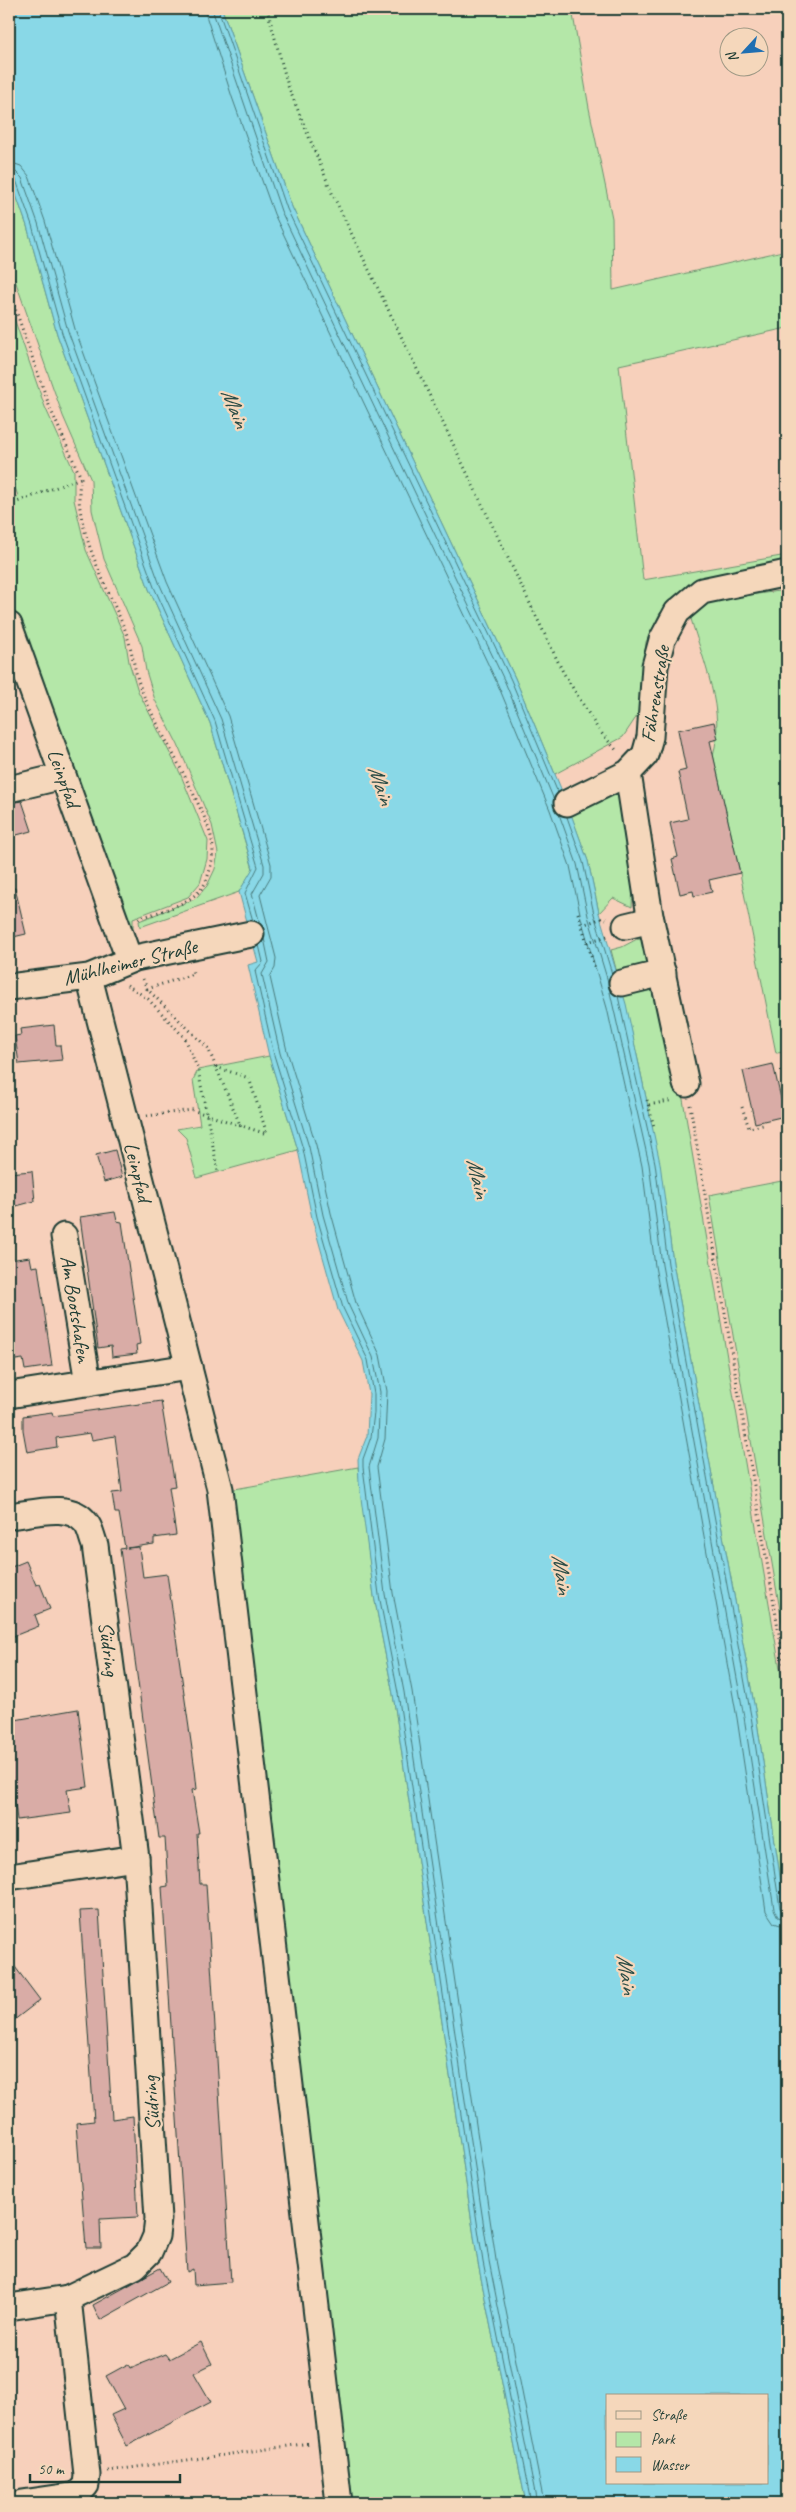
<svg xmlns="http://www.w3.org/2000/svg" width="796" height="2512" font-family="Caveat,sans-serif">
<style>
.green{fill:#b4e7a8;stroke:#6a926e}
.water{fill:#89d8e7;stroke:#5f9a9f;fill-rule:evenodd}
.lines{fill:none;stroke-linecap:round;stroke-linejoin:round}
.shore{stroke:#497b7c;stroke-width:1}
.building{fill:#d9aca6;stroke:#1f3d34}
.minor-casing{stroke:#1f3d34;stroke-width:29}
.path{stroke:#1f3d34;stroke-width:3;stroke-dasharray:1 4;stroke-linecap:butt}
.minor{stroke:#f5d7bb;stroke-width:25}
.labels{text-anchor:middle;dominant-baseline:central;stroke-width:4.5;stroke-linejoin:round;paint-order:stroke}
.street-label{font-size:21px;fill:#1f3d34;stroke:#f5d7bb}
.water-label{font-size:22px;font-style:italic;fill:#2a4c46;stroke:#f5d7bb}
</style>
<rect width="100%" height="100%" fill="#f7d0bb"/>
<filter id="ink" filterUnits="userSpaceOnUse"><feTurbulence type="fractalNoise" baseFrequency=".02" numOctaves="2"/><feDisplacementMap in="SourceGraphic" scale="10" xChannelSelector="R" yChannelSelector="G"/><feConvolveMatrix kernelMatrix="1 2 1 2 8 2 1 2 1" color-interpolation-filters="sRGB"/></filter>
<g filter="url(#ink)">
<g class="green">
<path d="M222 9H572L589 108 612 218 613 290 787 250V328L619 365 643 580 787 555V565L692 584 660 613 646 642 639 713 623 737 555 774 515 678 292 207Z"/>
<path d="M9 175 27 226 57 334 149 589 210 723 253 869 239 892 140 927 139 921 195 899 207 886 215 869 218 853 212 825 178 745 155 700 146 671 142 646 104 559 92 510 91 480 63 416 9 263Z"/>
<path d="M9 304 45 407 74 471V500L86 550 125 637 129 662 138 691 180 773 208 841 207 859 200 883 188 897 133 918V931L126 936 9 606V500L18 496 9 470Z"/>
<path d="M787 590V1052L776 1053 740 873 713 755C726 713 703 660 691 619L700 606 713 600Z"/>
<path d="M625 788 634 849 632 907 613 898 599 913 588 861 571 815Z"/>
<path d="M639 938 651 941 672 1035 787 1709V1923L756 1715 673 1263C660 1158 639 1053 611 950L622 947Z"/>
<path d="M269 1056 298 1150 197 1178 186 1138 177 1129 200 1125 193 1080 198 1070Z"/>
<path d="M787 1180V1651L709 1195Z"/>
<path d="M358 1467 374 1596 393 1694 478 2263 526 2503H344L229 1490Z"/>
</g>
<path class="water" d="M9 9H222L292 207 515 678 567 803 588 861 599 913 626 1004 660 1163 673 1263 756 1715 787 1923V2503H526L478 2263 393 1694 374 1596 359 1483 358 1459 367 1436 369 1394 363 1361 338 1310 312 1218 298 1150 269 1056 248 965 258 962 239 892 253 868 210 723 149 589 57 334 27 226 9 175ZM607 2396H767V2483H607Z"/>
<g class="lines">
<g class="shore">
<path d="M204 9 232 97 274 214 498 685 550 810 570 866 581 918 607 1008 642 1166 655 1266 737 1718 766 1911 774 1923 787 1927"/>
<path d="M212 9 281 211 505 682 554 800"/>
<path d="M218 9 287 209 511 680 558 793"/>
<path d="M9 162 21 166 29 176 45 221 75 329 167 582 228 716 271 864V876L260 895 276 958 275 968 270 977 287 1051 316 1145 331 1213 356 1303 380 1355 387 1391 385 1439 377 1467 393 1593 412 1691 496 2260 544 2503"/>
<path d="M9 170 16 172 22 178 38 223 68 331 160 585 221 719 264 865V873L252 894 260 924"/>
<path d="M9 176 16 180 32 225 62 333 154 587 215 721 258 867 245 893 253 921"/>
<path d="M559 814 577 864 588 916 609 985"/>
<path d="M567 817 583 862 594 914 612 974"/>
<path d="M264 938 269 962 262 974 280 1053 309 1147 323 1215 349 1306 373 1357 380 1392 378 1438 369 1467 385 1594 404 1692 489 2261 537 2503"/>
<path d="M259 945 263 962 255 971 274 1055 303 1149 317 1217 343 1308 368 1360 374 1394V1413L371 1437 363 1459V1467L379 1595 398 1693 483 2262 531 2503"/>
<path d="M609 988 649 1164 662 1265 744 1717 774 1909 778 1917 787 1919"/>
<path d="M618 996 655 1163 668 1264 751 1716 780 1908 783 1912 787 1913"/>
</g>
</g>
<g class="building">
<path d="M714 722 718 739 710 741 740 873 709 880 712 892 694 896 693 891 680 894 672 859 678 857 670 823 688 819 678 772 686 770 678 730Z"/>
<path d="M22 801 32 831 9 837V803Z"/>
<path d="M15 888 26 934 9 938V889Z"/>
<path d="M54 1025 56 1045H60L62 1060 19 1064 15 1036 21 1035 20 1029Z"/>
<path d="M773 1064 785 1116 755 1123 743 1071Z"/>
<path d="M115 1150 122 1177 104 1182 96 1155Z"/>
<path d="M32 1171 35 1201 9 1208V1173Z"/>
<path d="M115 1212 117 1221 122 1222 140 1344 136 1345 137 1354 112 1357 111 1346 98 1348 80 1217Z"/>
<path d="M30 1257 32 1267 38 1266 52 1366 25 1370 23 1359 9 1361V1260Z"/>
<path d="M161 1401 175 1486 169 1487 176 1535 154 1538V1544L127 1548 139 1547 143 1577 167 1574 195 1770 197 1789 192 1790 199 1833H197L200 1884H206L231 2282 194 2285 193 2269 187 2272 162 1887 168 1886 165 1838H159L120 1549 125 1548 119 1513H115L112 1493 122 1492 115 1436 92 1440 90 1433 56 1438 57 1447 27 1452 23 1430V1416L52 1412 53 1416Z"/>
<path d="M26 1561 36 1585 40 1584 50 1609 35 1615 39 1626 9 1638V1568Z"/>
<path d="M78 1709 88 1787 67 1790 71 1813 17 1820 9 1755V1721Z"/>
<path d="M99 1910 112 2119 133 2116 138 2217 100 2219 101 2248H86L76 2123 94 2121 80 1911Z"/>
<path d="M9 1959 40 2000 9 2024Z"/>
<path d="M160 2268 168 2282 100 2320 93 2305Z"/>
<path d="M201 2342 212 2364 194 2373 211 2402 127 2446 111 2415 124 2409 106 2376 128 2364 130 2368 165 2354 169 2359Z"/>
</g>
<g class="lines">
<defs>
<g id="minor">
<path d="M9 625 129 959"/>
<path d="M628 773 650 916 686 1084"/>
<path d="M9 789 63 776"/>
<path d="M567 803 628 773 645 755 650 737 655 666 662 640 677 612 702 591 787 573"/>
<path d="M626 926 651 920"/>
<path d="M89 977 220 1489 339 2503"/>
<path d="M622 983 663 973"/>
<path d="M9 987 89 977 135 958 251 934"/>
<path d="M64 1236 88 1383"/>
<path d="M9 1395 189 1367"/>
<path d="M9 1516C32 1514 70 1501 86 1523 91 1529 92 1539 95 1545L136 1858 158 2219 156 2236 149 2252 135 2266 68 2298 9 2307"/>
<path d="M9 1877 136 1858"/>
<path d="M22 2503 77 2495 86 2485 87 2475 68 2298"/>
</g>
</defs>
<use href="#minor" class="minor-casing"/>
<g class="path">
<path d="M267 9 288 86 332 193 563 672 598 729 618 752"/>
<path d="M9 291 50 408 81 478C70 519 107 587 123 625 133 647 133 671 143 694 158 728 178 761 194 795 201 810 209 825 212 841 215 853 210 874 204 885 192 905 159 911 138 919"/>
<path d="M9 505 81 478"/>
<path d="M578 913 595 969"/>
<path d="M582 925 603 918 606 919"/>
<path d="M587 942 608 936"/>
<path d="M143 979 147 989 208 1048 241 1127"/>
<path d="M127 985 148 999 185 1038 198 1070 218 1172"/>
<path d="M147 989 193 974 192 968"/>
<path d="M216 1067 249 1078 267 1134"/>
<path d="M647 1100 654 1127"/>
<path d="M649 1105 673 1100"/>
<path d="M690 1105 787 1681"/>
<path d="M742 1107 749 1128 763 1125"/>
<path d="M147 1116 192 1110 267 1134"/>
<path d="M108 2471 310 2443"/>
</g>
<use href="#minor" class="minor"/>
</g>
</g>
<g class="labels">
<g class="street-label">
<text transform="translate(655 694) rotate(-81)">Fährenstraße</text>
<text transform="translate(64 778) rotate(70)">Leinpfad</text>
<text transform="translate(130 962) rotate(-14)">Mühlheimer Straße</text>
<text transform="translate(138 1172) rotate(76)">Leinpfad</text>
<text transform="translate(76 1309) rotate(81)">Am Bootshafen</text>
<text transform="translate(109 1649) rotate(83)">Südring</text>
<text transform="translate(151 2103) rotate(-94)">Südring</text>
</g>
<g class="water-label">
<text transform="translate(235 408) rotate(68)">Main</text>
<text transform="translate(381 785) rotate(71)">Main</text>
<text transform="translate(478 1178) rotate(77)">Main</text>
<text transform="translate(562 1574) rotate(81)">Main</text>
<text transform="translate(627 1974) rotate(81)">Main</text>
</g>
</g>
<rect width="796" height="2512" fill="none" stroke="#f5d7bb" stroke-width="30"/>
<rect x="15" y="15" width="766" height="2482" fill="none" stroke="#1f3d34" stroke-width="2" filter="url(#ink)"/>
<rect x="606" y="2394" width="162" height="90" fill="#f5d7bb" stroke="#9f9985"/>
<rect x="616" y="2411" width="25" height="8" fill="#f5d7bb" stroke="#9f9985"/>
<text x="651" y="2420" font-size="15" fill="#1f3d34">Straße</text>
<rect x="616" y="2432" width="25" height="15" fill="#b4e7a8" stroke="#9f9985"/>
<text x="651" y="2444" font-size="15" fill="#1f3d34">Park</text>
<rect x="616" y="2457" width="25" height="15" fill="#89d8e7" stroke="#9f9985"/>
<text x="651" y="2470" font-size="15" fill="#1f3d34">Wasser</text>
<g transform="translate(744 52) rotate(244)"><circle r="24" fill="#f5d7bb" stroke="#9f9985"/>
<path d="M0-4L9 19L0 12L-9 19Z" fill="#1f6fb2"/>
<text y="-8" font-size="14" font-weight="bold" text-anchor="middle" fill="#1f3d34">N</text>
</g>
<path d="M30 2474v8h150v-8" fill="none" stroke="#1f3d34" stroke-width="2.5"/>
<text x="38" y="2474" font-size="15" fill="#1f3d34" stroke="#f5d7bb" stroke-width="4" paint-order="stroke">50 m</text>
</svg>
